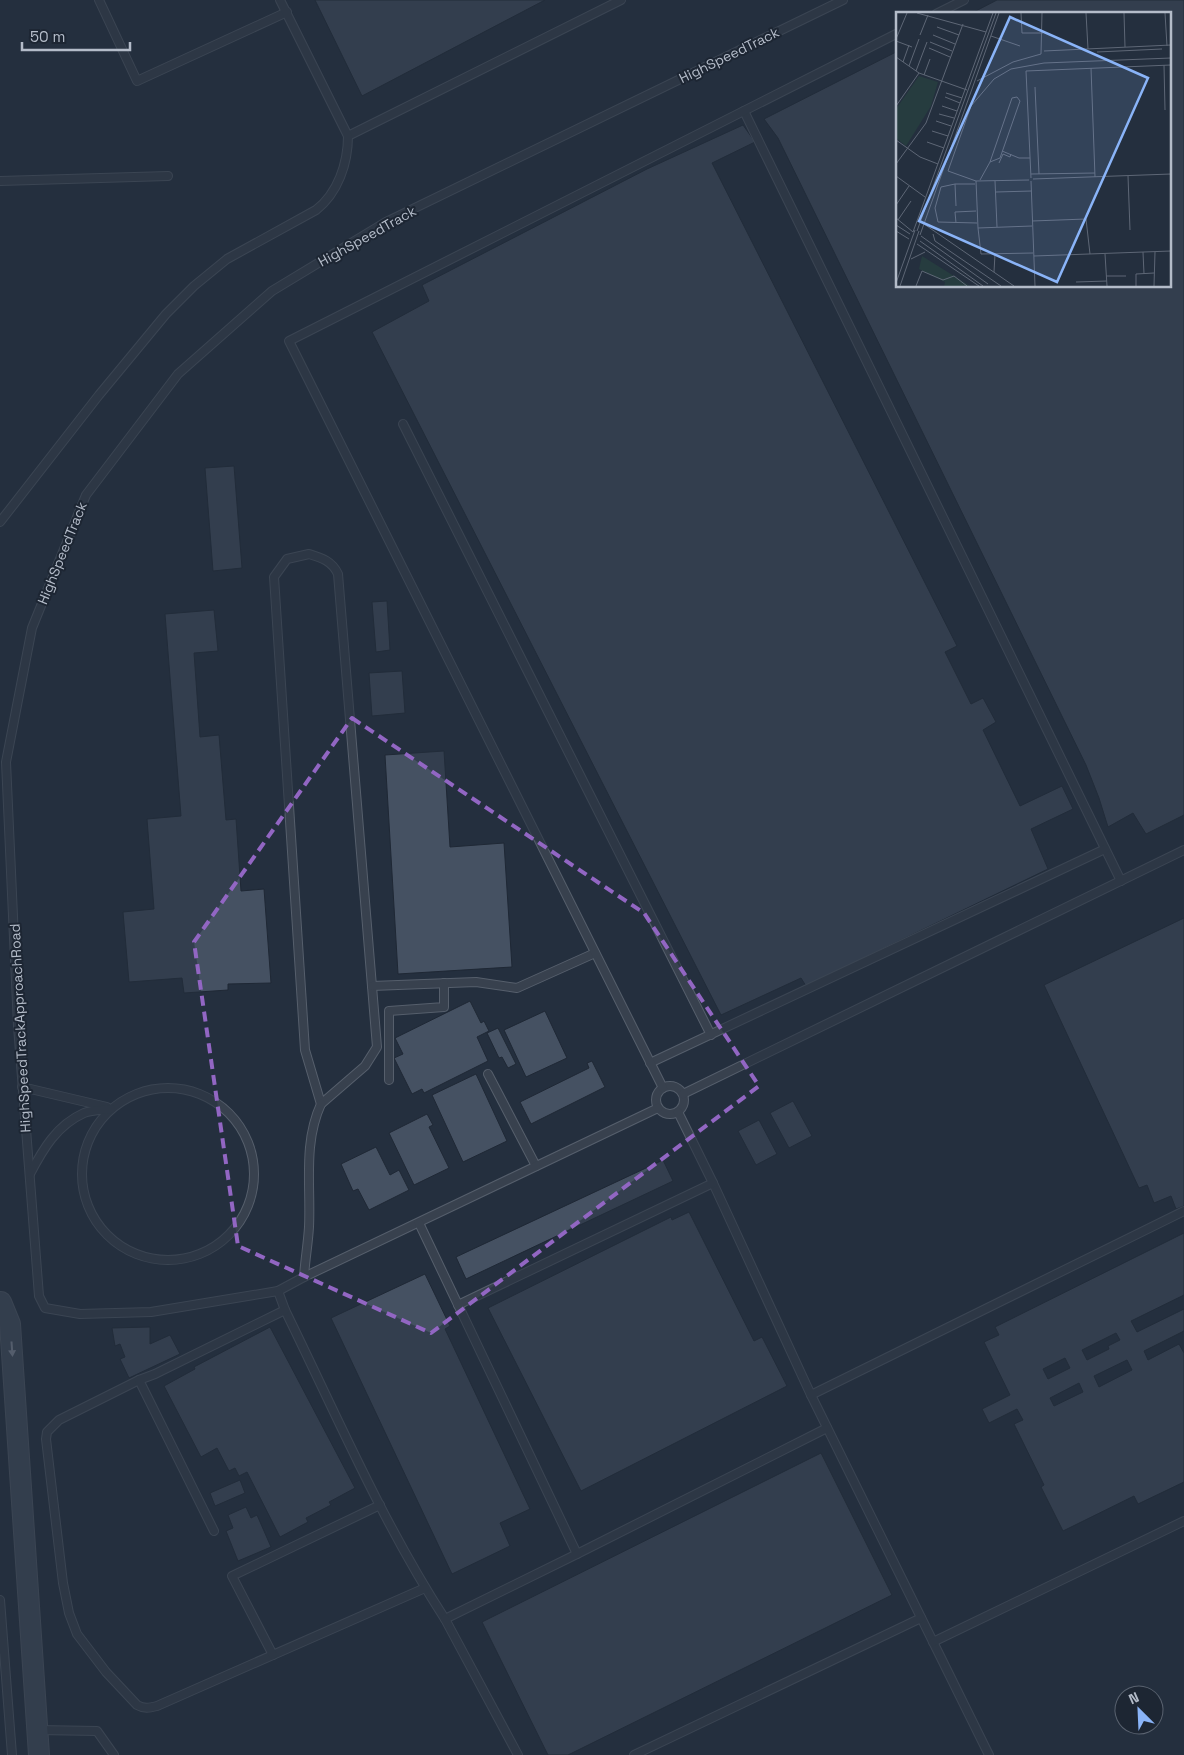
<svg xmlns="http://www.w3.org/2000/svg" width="1184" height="1755" font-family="'Space Grotesk',sans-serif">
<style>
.building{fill:#455162;stroke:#1f2835;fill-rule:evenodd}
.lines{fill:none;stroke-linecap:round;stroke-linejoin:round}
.lane-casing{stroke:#565f6c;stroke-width:10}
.secondary-casing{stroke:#565f6c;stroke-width:22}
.lane{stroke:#38414e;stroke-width:8}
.secondary{stroke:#465061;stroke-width:20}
.oneway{fill:#8e96a5}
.marked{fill:none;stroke:#9266c3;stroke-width:4;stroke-dasharray:10 6;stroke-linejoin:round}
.labels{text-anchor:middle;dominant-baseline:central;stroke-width:4;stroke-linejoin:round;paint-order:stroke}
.street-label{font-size:14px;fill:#b4bcc9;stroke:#1d2633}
.inset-road{fill:none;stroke:#5e6776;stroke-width:1}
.view{fill:#8ab4f8;fill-opacity:0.15;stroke:#8ab4f8;stroke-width:2.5}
.inset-edge{fill:none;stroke:#b4bcc9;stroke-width:2.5}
</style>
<rect width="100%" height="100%" fill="#242f3e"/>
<g class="building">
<path d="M315 0H545L362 96Z"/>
<path d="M997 0H1184V815L1146 834 1133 813 1108 827 1099 798 1086 765 778 138 764 119 898 51V286H1170V14H970Z"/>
<path d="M743 125 755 142 712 163 957 646 945 652 971 704 983 698 996 722 983 730 1020 806 1062 786 1073 809 1031 829 1048 869 806 986 801 978 721 1015 372 332 429 301 422 285 647 169Z"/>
<path d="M234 466 242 568 213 571 205 468Z"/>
<path d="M387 601 390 650 376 652 372 602Z"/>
<path d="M214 610 218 651 194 653 200 737 219 735 226 820 236 819 241 891 264 889 271 983 228 984V990L184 993 182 978 129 982 123 912 154 909 147 819 181 816 165 614Z"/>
<path d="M402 671 405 713 372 716 369 673Z"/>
<path d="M444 751 450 847 504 843 512 967 398 974 385 755Z"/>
<path d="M1184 918V1206L1176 1209 1171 1196 1154 1203 1147 1185 1139 1188 1044 985Z"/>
<path d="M470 1001 481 1023 484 1021 489 1031 477 1037 488 1061 424 1093 422 1089 412 1094 394 1058 403 1054 395 1038Z"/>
<path d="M545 1011 567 1058 526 1077 504 1030Z"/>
<path d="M498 1028 516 1064 508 1068 502 1057 499 1058 487 1033Z"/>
<path d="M592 1061 605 1087 531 1124 520 1102 589 1068 587 1063Z"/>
<path d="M476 1074 507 1141 463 1162 432 1095Z"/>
<path d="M793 1101 812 1136 789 1148 770 1113Z"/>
<path d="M427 1114 433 1125 429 1127 449 1168 414 1185 389 1133Z"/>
<path d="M759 1120 777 1154 756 1165 738 1131Z"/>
<path d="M376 1147 390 1175 399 1170 409 1190 369 1210 358 1189 353 1191 341 1164Z"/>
<path d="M663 1160 673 1181 466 1279 456 1257Z"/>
<path d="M689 1212 754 1341 762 1337 787 1386 581 1491 488 1308 671 1217 672 1220Z"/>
<path d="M1184 1233V1295L1131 1321 1137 1332 1184 1309V1331L1144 1351 1148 1360 1179 1344 1184 1353V1482L1138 1504 1134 1496 1063 1531 1041 1487 1044 1485 1014 1424 1023 1420 1017 1409 989 1423 982 1409 1010 1395 984 1342 999 1335 995 1327ZM1116 1333 1120 1340 1108 1346 1109 1349 1087 1360 1082 1350ZM1065 1358 1070 1368 1048 1379 1043 1369ZM1127 1360 1132 1370 1099 1387 1094 1376ZM1079 1383 1083 1392 1054 1406 1050 1398Z"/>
<path d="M425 1274 450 1326 445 1329 530 1509 500 1523 510 1546 452 1574 331 1318Z"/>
<path d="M150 1327V1344L170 1335 180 1354 129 1378 120 1359 125 1357 120 1344 115 1346 112 1328Z"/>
<path d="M270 1327 355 1488 329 1502 331 1505 306 1518 308 1522 280 1537 247 1472 239 1476 235 1468 229 1471 217 1448 201 1457 164 1386 195 1369 194 1367Z"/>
<path d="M821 1453 892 1595 568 1755H548L482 1622Z"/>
<path d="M240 1480 245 1493 215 1506 210 1493Z"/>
<path d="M246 1507 251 1518 257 1515 271 1547 238 1561 226 1531 233 1528 228 1515Z"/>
</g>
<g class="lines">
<defs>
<g id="lane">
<path d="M99 0 137 81 287 12"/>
<path d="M936 14 964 0"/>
<path d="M744 111 1121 881"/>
<path d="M348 136 621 0"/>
<path d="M0 181 168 176"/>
<path d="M403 424 711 1035"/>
<path d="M0 522 99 395 166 314 194 286 227 259 316 210C338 193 348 163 348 136L280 0"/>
<path d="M309 554C322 558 332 561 338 574L377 1047 365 1066 321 1104 305 1050 274 577 287 559Z"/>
<path d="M372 986 476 982 517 988 595 953"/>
<path d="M650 1063 1105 849"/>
<path d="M488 1074 536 1166"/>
<path d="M389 1080V1011L444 1007V983"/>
<circle cx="670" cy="1100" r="14"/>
<path d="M22 1087 107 1107"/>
<circle cx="168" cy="1174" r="86"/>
<path d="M663 1088 289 341 898 33"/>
<path d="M683 1094 1184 850"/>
<path d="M658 1108 304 1277 278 1291 151 1312 80 1314 45 1308 39 1296 18 1026 6 762 32 628 86 495 178 374 272 291 386 222 843 0"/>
<path d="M678 1112 713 1183 811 1395 989 1755"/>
<path d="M30 1174C43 1149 57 1125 84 1113 91 1110 103 1110 111 1109"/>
<path d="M419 1223 577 1554"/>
<path d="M304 1277C305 1260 308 1244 309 1227 311 1186 303 1143 321 1104"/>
<path d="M278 1291 285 1310C336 1414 382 1522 445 1619L577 1554 827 1428"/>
<path d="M458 1305 713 1183"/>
<path d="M139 1380 59 1420 47 1432 46 1439 63 1583 69 1613 77 1634 106 1672 137 1705C144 1709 149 1708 157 1706L425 1588"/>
<path d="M811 1395 1184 1211"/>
<path d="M214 1531 139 1380 155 1374 285 1310"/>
<path d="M0 1600 12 1755"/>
<path d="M445 1619 518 1755"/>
<path d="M933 1642 1184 1521"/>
<path d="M273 1655 232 1576 380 1505"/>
<path d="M38 1730 97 1731 114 1755"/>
<path d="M634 1755 921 1618"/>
</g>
<path id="secondary" d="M1 1302 10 1324 39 1755"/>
</defs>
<use href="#lane" class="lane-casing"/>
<use href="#secondary" class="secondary-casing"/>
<use href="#lane" class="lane"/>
<use href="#secondary" class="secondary"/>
</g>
<defs><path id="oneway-solid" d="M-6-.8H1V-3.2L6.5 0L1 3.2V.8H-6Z" transform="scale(1.25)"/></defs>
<use class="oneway" href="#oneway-solid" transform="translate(12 1349) rotate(86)"/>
<path d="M0 0H1184V1755H0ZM352 718 644 913 759 1086 431 1333 238 1246 194 942Z" fill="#242f3e" fill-opacity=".55" fill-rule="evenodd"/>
<path class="marked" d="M352 718 644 913 759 1086 431 1333 238 1246 194 942Z"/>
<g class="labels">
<g class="street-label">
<text transform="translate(729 55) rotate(-26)">HighSpeedTrack</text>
<text transform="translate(367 236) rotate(-29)">HighSpeedTrack</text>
<text transform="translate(62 553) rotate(-68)">HighSpeedTrack</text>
<text transform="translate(20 1028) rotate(-93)">HighSpeedTrackApproachRoad</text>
</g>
</g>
<g transform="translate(896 12)">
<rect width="275" height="275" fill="#242f3e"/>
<path d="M23 64 42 70 35 94 10 134 0 126V97ZM26 244 74 274H48L49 270 23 257Z" fill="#263c3f"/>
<path class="inset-road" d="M21 1 90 20M125 1 126 21H147M190 1 192 37M228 1 229 35M269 1 271 34M41 15 63 23M24 23 32 3M37 23 59 32M95 24 124 34M0 27 11 1M0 29 16 35M34 30 56 39M33 36 54 45M148 39 275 33M201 40 266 37M0 45 23 61 71 78M7 50 13 33M268 53 269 98M13 54 23 27M195 56 199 165M20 59 31 30M28 63 34 47M81 69 117 50 145 42 146 1M139 75 143 162M50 81 66 86M49 85 64 91M121 85 124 89 104 146 94 150 116 86ZM0 94 23 61M46 94 61 99M43 102 58 106M40 109 55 114M36 119 52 124M0 128 24 145 42 152M31 130 48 136M106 139 123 146H134M103 151 107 142 114 145 115 142M0 152 30 111 67 12M135 162 199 161M0 164 29 185M232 164 234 218M135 166 130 59 275 53M137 167 275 162M84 168 94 150M133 168 80 169 52 159 75 94 98 67 115 57 148 51 275 46M80 169 82 216 136 214M99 169 101 215M135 169 139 274M59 172 45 175 39 196 42 210 81 211M100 180 136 179M0 193 13 174M60 194 59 172H79M0 206 17 220M2 208 15 189M136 209 190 207 194 242M60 211 59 200 80 199M28 212 118 274M0 213 14 222M82 216 85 242 137 241M0 219 13 227M21 219 100 1M17 220 97 1M37 222 39 229 105 274M24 223 103 1M25 224 92 272M24 229 87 274M21 232 83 274M247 240 248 262M209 242 211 274M138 244 275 239M15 247 29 240M98 260 99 242M210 264H230M180 270 211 269M0 271 19 218M4 274 23 219M20 274 26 259 47 268 58 264 71 274M240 274V262L258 261M258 274 259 240"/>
<path class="view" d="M114 5 252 66 161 270 23 209Z"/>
<rect width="275" height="275" class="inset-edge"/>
</g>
<g transform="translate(1139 1710) rotate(336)"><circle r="24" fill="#1d2633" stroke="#59626f"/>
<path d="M0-4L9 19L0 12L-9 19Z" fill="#8ab4f8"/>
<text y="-8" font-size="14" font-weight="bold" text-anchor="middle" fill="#b4bcc9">N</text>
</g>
<path d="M22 42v8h108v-8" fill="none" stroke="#b4bcc9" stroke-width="2.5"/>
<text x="30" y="42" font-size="15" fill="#b4bcc9" stroke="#1d2633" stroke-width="4" paint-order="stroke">50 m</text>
</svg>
